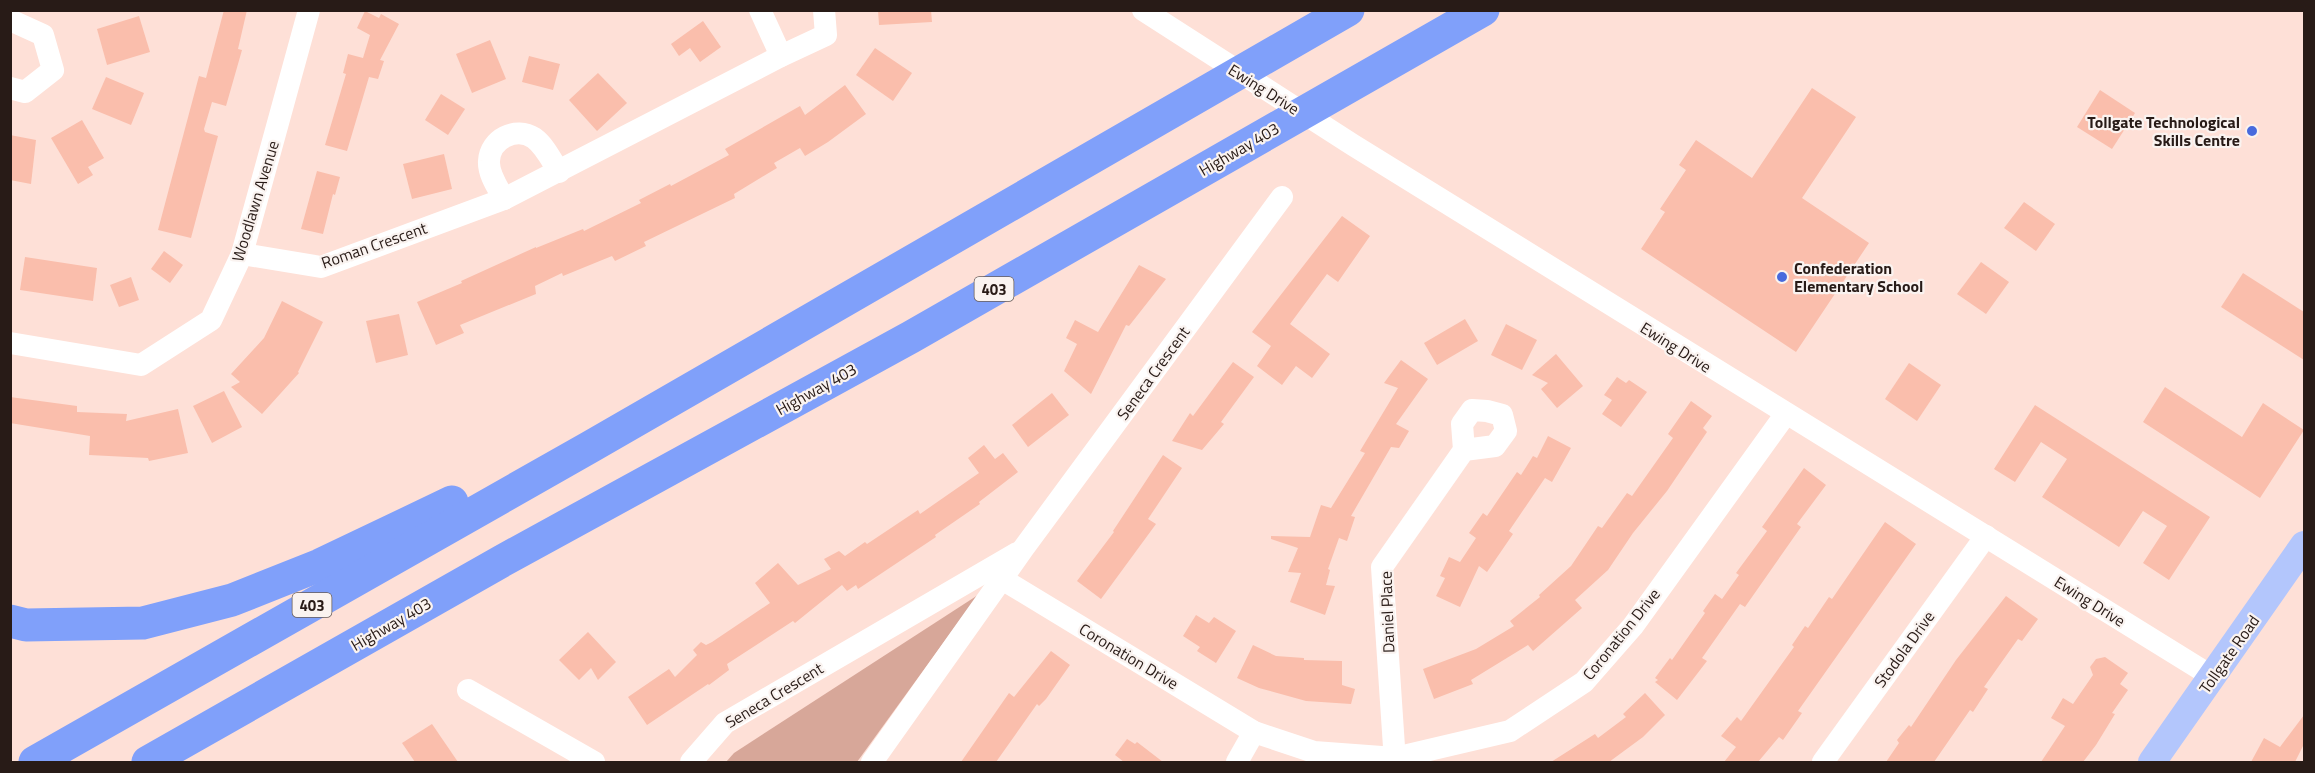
<svg xmlns="http://www.w3.org/2000/svg" width="2315" height="773" font-family="'Titillium Web',sans-serif">
<style>
.green{fill:#d7a799}
.building{fill:#fabeac}
.lines{fill:none;stroke-linecap:round;stroke-linejoin:round}
.minor{stroke:#fff;stroke-width:22}
.major{stroke:#b3c6fc;stroke-width:28}
.highway{stroke:#80a0fa;stroke-width:33}
.poi-dot{fill:#486add;stroke:#faf3f0;stroke-width:2}
.labels{text-anchor:middle;dominant-baseline:central;stroke-width:4.5;stroke-linejoin:round;paint-order:stroke}
.shield{fill:#faf3f0;stroke:#675c58;stroke-width:1.5}
.shield-label{font-size:15px;font-weight:bold;fill:#281b17}
.street-label{font-size:16px;fill:#281b17;stroke:#faf3f0}
.poi-label{font-size:16px;font-weight:bold;fill:#281b17;stroke:#faf3f0;text-anchor:end}
</style>
<rect width="100%" height="100%" fill="#fee0d7"/>
<path class="green" d="M978 595 857 762H726L734 753Z"/>
<g class="building">
<path d="M224 10H247L238 49 242 50 226 106 212 102 204 129 205 132 218 136 191 238 158 230 199 76 206 78Z"/>
<path d="M878 10H931L932 22 879 25Z"/>
<path d="M365 11 379 18 381 14 399 24 380 60 384 61 378 79 369 77 347 151 325 145 346 74 343 73 348 54 363 58 370 35 357 28Z"/>
<path d="M139 16 150 52 107 65 97 29Z"/>
<path d="M703 21 721 47 700 62 690 48 679 56 671 44Z"/>
<path d="M490 40 506 79 472 93 456 54Z"/>
<path d="M875 48 912 73 893 101 856 75Z"/>
<path d="M529 56 560 64 553 90 522 82Z"/>
<path d="M598 73 627 103 597 131 569 100Z"/>
<path d="M106 77 144 93 131 125 92 109Z"/>
<path d="M845 85 866 114 828 142 805 156 800 148 774 163 777 168 734 194 735 198 644 242 646 246 615 261 612 256 563 276 562 273 535 286 536 294 460 325 464 333 436 345 417 302 462 283 461 281 536 247V248L583 229 584 231 641 203 639 200 670 184 671 186 729 155 725 149 800 106 805 115Z"/>
<path d="M1812 88 1856 117 1802 198 1869 243 1796 352 1641 249 1665 212 1660 209 1686 170 1679 165 1696 140 1752 178Z"/>
<path d="M2100 90 2135 113 2112 149 2077 127Z"/>
<path d="M441 94 465 109 448 135 425 120Z"/>
<path d="M82 120 104 158 88 167 93 175 78 184 51 138Z"/>
<path d="M10 135 36 140 31 184 10 180Z"/>
<path d="M444 154 452 189 412 199 403 164Z"/>
<path d="M317 171 340 177 335 195 333 194 323 234 301 229Z"/>
<path d="M2024 202 2055 224 2036 251 2004 228Z"/>
<path d="M1342 216 1370 236 1338 282 1327 274 1290 324 1330 354 1312 378 1296 366 1282 385 1257 366 1271 346 1252 332Z"/>
<path d="M164 251 183 265 170 283 151 269Z"/>
<path d="M25 257 97 268 93 301 20 290Z"/>
<path d="M1981 262 2009 282 1986 314 1957 294Z"/>
<path d="M1139 265 1166 279 1129 326 1126 325 1091 394 1064 371 1077 344 1066 338 1075 320 1098 332Z"/>
<path d="M2243 273 2304 312V360L2221 307Z"/>
<path d="M131 277 139 300 119 307 110 285Z"/>
<path d="M282 301 323 322 298 372 299 373 262 414 231 387 240 382 231 374 264 338Z"/>
<path d="M399 314 408 355 376 363 366 321Z"/>
<path d="M1465 319 1478 341 1437 365 1424 343Z"/>
<path d="M1506 324 1537 340 1522 370 1491 355Z"/>
<path d="M1556 354 1583 386 1557 408 1541 389 1548 383 1532 375Z"/>
<path d="M1401 360 1428 379 1396 424 1409 431 1399 448 1391 447 1351 516 1355 517 1347 541 1339 538 1328 569 1330 570 1326 585 1335 586 1325 615 1290 602 1301 573 1288 572 1298 548 1271 539V536L1310 537 1321 505 1331 508 1365 453 1360 451 1398 388 1384 383Z"/>
<path d="M1233 362 1254 377 1221 422 1224 424 1202 450 1172 441 1190 413 1193 416Z"/>
<path d="M1909 363 1941 385 1917 421 1885 399Z"/>
<path d="M1617 377 1626 383 1629 380 1647 392 1621 427 1602 414 1612 400 1604 395Z"/>
<path d="M2165 387 2242 437 2263 403 2304 430 2260 498 2143 422Z"/>
<path d="M224 391 242 427 212 443 193 406Z"/>
<path d="M1052 393 1069 415 1028 447 1012 425Z"/>
<path d="M10 397 77 406V412L127 414 126 421 178 409 188 453 149 461 148 458 89 455 90 436 10 423Z"/>
<path d="M1691 401 1712 416 1703 428 1707 432 1667 491 1633 533 1608 570 1575 600 1582 608 1533 651 1528 645 1471 680 1473 684 1434 699 1423 669 1476 649 1514 626 1510 621 1540 597 1539 595 1571 566 1598 526 1602 528 1627 493 1632 496 1673 438 1668 434Z"/>
<path d="M2035 405 2210 517 2169 580 2143 563 2167 526 2143 511 2119 547 2042 497 2067 459 2041 442 2015 482 1994 469Z"/>
<path d="M1548 436 1571 448 1552 482 1545 478 1509 531 1513 534 1487 572 1479 566 1460 607 1436 596 1445 578 1440 576 1449 557 1460 562 1476 538 1469 533 1483 513 1487 516 1517 472 1521 475 1533 456 1537 458Z"/>
<path d="M984 445 995 459 1003 453 1018 472 979 502 980 504 935 535 936 537 858 589 856 585 847 591 842 585 795 623 793 621 727 664 729 670 709 685 708 684 647 725 628 697 669 669 675 677 697 655 693 650 701 642 706 645 712 642 770 603 755 583 778 563 798 585 831 569 824 559 839 551 845 556 865 542 867 544 918 510 920 514 979 473 968 458Z"/>
<path d="M1163 455 1182 468 1148 519 1156 524 1101 599 1077 581 1114 532 1113 531Z"/>
<path d="M1804 468 1826 485 1797 524 1801 527 1745 607 1740 604 1702 658 1707 661 1677 700 1655 682 1658 680 1655 678 1670 658 1672 660 1705 613 1703 611 1715 594 1722 599 1739 575 1736 573 1767 531 1762 527Z"/>
<path d="M1885 522 1916 544 1798 711 1802 713 1783 740 1779 737 1758 762H1724L1736 747 1721 736 1737 717 1741 721 1794 647 1792 645 1805 626 1808 628 1829 597 1832 599Z"/>
<path d="M2006 596 2038 619 2022 641 2018 639 1984 687 1988 689 1973 712 1970 710 1934 762H1886L1899 743 1897 740 1909 725 1911 727 1956 660Z"/>
<path d="M1196 615 1209 623 1214 617 1236 631 1216 663 1197 651 1200 647 1183 636Z"/>
<path d="M588 632 616 662 598 680 591 668 579 680 559 660Z"/>
<path d="M1253 645 1276 656 1304 658V660L1342 661V685L1355 689 1351 704 1306 701 1259 688 1237 678Z"/>
<path d="M1051 651 1070 665 1046 699 1039 706 1037 704 996 762H961L1009 693 1014 697Z"/>
<path d="M2105 657 2128 673 2120 684 2128 690 2112 713 2115 714 2096 745 2083 762H2041L2065 726 2051 718 2063 698 2073 704 2093 675 2090 667 2096 659Z"/>
<path d="M1645 693 1665 715 1643 737 1609 762H1551L1595 734 1598 738 1626 717 1623 714Z"/>
<path d="M2304 715V744L2295 762H2251L2264 738 2280 747Z"/>
<path d="M432 724 458 762H415L402 743Z"/>
<path d="M1127 739 1135 744 1137 742 1163 762H1124L1115 755Z"/>
</g>
<g class="lines">
<g class="minor">
<path d="M760 10 781 56"/>
<path d="M1143 10 1353 145 2213 677"/>
<path d="M10 20 43 35 53 70 25 92 10 88"/>
<path d="M504 199C498 188 488 174 489 161 490 139 516 126 534 138 545 146 552 161 559 172"/>
<path d="M242 254 321 267 504 199 781 56 826 35 824 10"/>
<path d="M10 343 141 365 211 320 242 254 309 10"/>
<path d="M1002 579 1254 732 1314 752 1395 758 1510 731 1584 682 1633 626 1785 415"/>
<path d="M468 690 594 762"/>
<path d="M691 762 725 723 1017 553"/>
<path d="M872 762 1023 549 1282 197"/>
<path d="M1237 762 1254 732"/>
<path d="M1395 762 1382 567 1464 450 1462 424 1472 410 1487 411 1502 415 1506 431 1495 446 1464 450"/>
<path d="M1823 762 1986 536"/>
</g>
<path class="major" d="M2152 762 2304 545"/>
<g class="highway">
<path d="M10 621 26 625 143 623 232 600 320 565 452 502"/>
<path d="M35 762 590 447 1348 10"/>
<path d="M148 762 502 561 911 337 1483 10"/>
</g>
</g>
<g class="poi-dot">
<circle cx="2252" cy="131" r="6"/>
<circle cx="1782" cy="277" r="6"/>
</g>
<g class="labels">
<g class="shield">
<rect x="974.5" y="277" width="39" height="24" rx="4.5"/>
<rect x="292.5" y="593" width="39" height="24" rx="4.5"/>
</g>
<g class="shield-label">
<text x="994" y="289">403</text>
<text x="312" y="605">403</text>
</g>
<g class="street-label">
<text transform="translate(1264 89) rotate(32)">Ewing Drive</text>
<text transform="translate(1239 149) rotate(-30)">Highway 403</text>
<text transform="translate(255 201) rotate(-73)">Woodlawn Avenue</text>
<text transform="translate(374 245) rotate(-19)">Roman Crescent</text>
<text transform="translate(1676 347) rotate(32)">Ewing Drive</text>
<text transform="translate(1153 373) rotate(-54)">Seneca Crescent</text>
<text transform="translate(816 389) rotate(-29)">Highway 403</text>
<text transform="translate(2090 601) rotate(32)">Ewing Drive</text>
<text transform="translate(1387 612) rotate(-92)">Daniel Place</text>
<text transform="translate(391 624) rotate(-30)">Highway 403</text>
<text transform="translate(1621 634) rotate(-51)">Coronation Drive</text>
<text transform="translate(1904 649) rotate(-54)">Stodola Drive</text>
<text transform="translate(2229 654) rotate(-55)">Tollgate Road</text>
<text transform="translate(1129 656) rotate(31)">Coronation Drive</text>
<text transform="translate(774 695) rotate(-31)">Seneca Crescent</text>
</g>
<g class="poi-label">
<text x="2240" y="122">Tollgate Technological<tspan x="2240" dy="18">Skills Centre</tspan></text>
<text x="1794" y="268" text-anchor="start">Confederation<tspan x="1794" dy="18">Elementary School</tspan></text>
</g>
</g>
<rect width="2315" height="773" fill="none" stroke="#281b17" stroke-width="24"/>
</svg>
